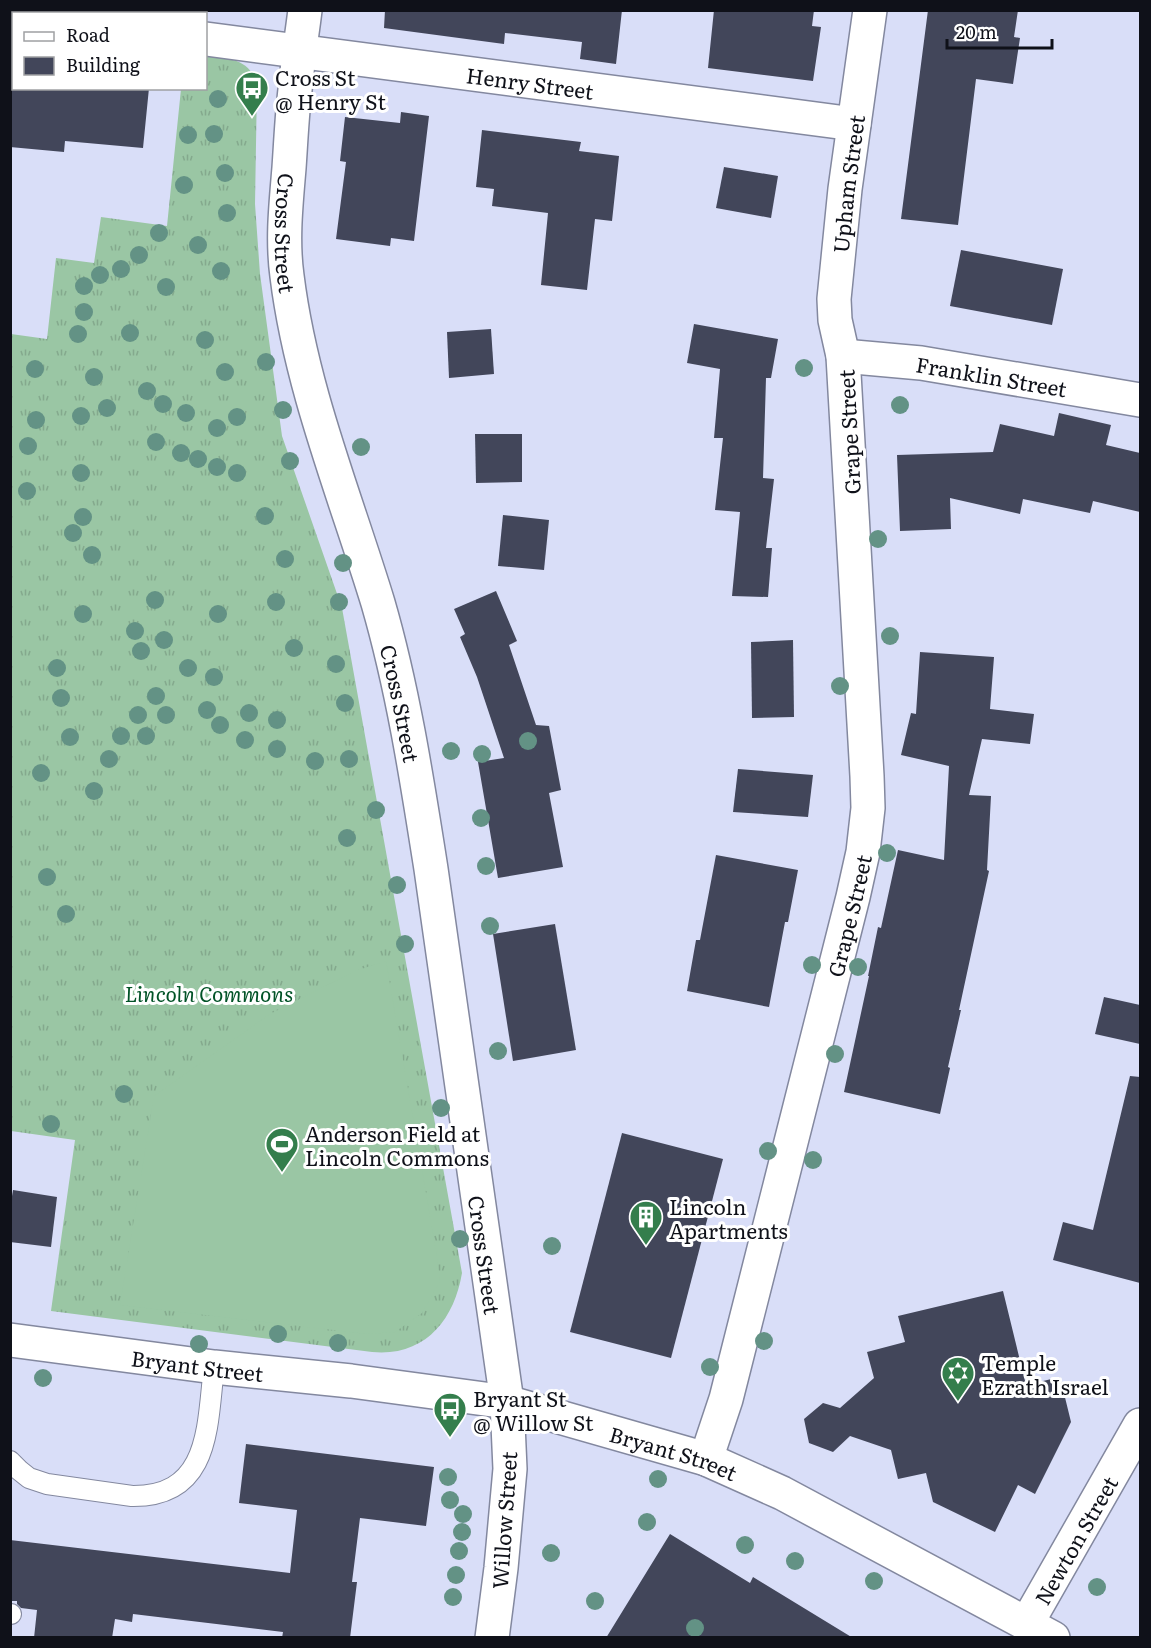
<svg xmlns="http://www.w3.org/2000/svg" width="1151" height="1648" font-family="Literata,serif">
<style>
.grass{fill:url(#grass-tufts)}
.pitch{fill:#9ac6a4}
.building{fill:#42465a}
.lines{fill:none;stroke-linecap:round;stroke-linejoin:round}
.service-casing{stroke:#83889f;stroke-width:22}
.minor-casing{stroke:#83889f;stroke-width:36}
.secondary-casing{stroke:#83889f;stroke-width:36}
.service{stroke:#fff;stroke-width:20}
.minor{stroke:#fff;stroke-width:33}
.secondary{stroke:#fff;stroke-width:33}
.tree{fill:#639285}
.labels{text-anchor:middle;dominant-baseline:central;stroke-width:6;stroke-linejoin:round;paint-order:stroke}
.poi-label{font-size:21px;fill:#0f1119;stroke:#fff;text-anchor:start}
.street-label{font-size:21px;fill:#0f1119;stroke:#fff}
.park-label{font-size:21px;font-style:italic;fill:#025327;stroke:#fff}
</style>
<defs>
<pattern id="grass-tufts" width="24" height="20" patternUnits="userSpaceOnUse" patternTransform="scale(1.5)"><rect width="24" height="20" fill="#9ac6a4"/><path d="M3 7l-1-3M5 7V3M7 7l1-3M15 17l-1-3M17 17v-4M19 17l1-3" fill="none" stroke="#84a98d"/></pattern>
</defs>
<rect width="100%" height="100%" fill="#d9def8"/>
<path class="grass" d="M206 56C229 59 250 58 257 85L255 204 260 274 282 436 342 608 462 1273C454 1321 424 1357 372 1352L51 1311 75 1140 11 1131V334L47 339 56 258 94 263 101 217 167 226 181 89 206 88Z"/>
<path class="pitch" d="M386 961 436 1251 440 1281 422 1313 395 1332 367 1334 120 1305 154 1096 270 1014 355 971Z"/>
<g class="building">
<path d="M385 10H622L616 64 580 59 582 42 505 33 504 44 384 28Z"/>
<path d="M714 10H814L812 26 821 27 813 81 708 68Z"/>
<path d="M928 10H1018L1014 37 1020 38 1013 84 976 79 958 225 901 219Z"/>
<path d="M10 88H149L143 148 65 141 64 152 10 147Z"/>
<path d="M401 112 429 116 414 241 391 238 390 246 336 239 346 162 340 161 345 117 400 123Z"/>
<path d="M482 130 581 142 579 151 619 156 612 221 595 219 587 290 541 285 548 213 492 206 494 189 476 187Z"/>
<path d="M724 167 778 176 771 218 716 208Z"/>
<path d="M961 250 1063 269 1052 325 950 306Z"/>
<path d="M694 324 778 339 771 378H766L763 478 774 479 766 548H772L768 597 732 596 740 512 715 510 723 438H714L720 369 687 363Z"/>
<path d="M491 329 494 374 449 378 447 332Z"/>
<path d="M1059 413 1111 425 1106 445 1140 453V512L1093 501 1090 513 1023 499 1020 514 950 498 951 529 900 531 897 455 993 452 1000 424 1054 436Z"/>
<path d="M475 434H522V482L476 483Z"/>
<path d="M503 515 549 520 544 570 498 566Z"/>
<path d="M496 591 517 641 509 645 536 725 549 726 561 790 549 793 563 867 498 878 478 762 504 758 477 677 460 637 465 634 454 609Z"/>
<path d="M793 640 794 717 752 718 751 642Z"/>
<path d="M920 652 994 657 990 709 1034 714 1030 744 982 739 969 795 991 796 987 870 989 871 959 1010H961L948 1067 950 1068 940 1114 844 1092 869 976H868L878 927 881 928 898 850 944 860 949 766 901 755 911 713 916 714Z"/>
<path d="M738 769 813 775 808 817 733 812Z"/>
<path d="M716 855 798 870 788 922H785L769 1007 687 991 696 940H700Z"/>
<path d="M555 924 576 1050 513 1061 493 934Z"/>
<path d="M1104 997 1140 1005V1044L1095 1034Z"/>
<path d="M1130 1076 1140 1077V1283L1053 1260 1063 1222 1093 1230Z"/>
<path d="M622 1133 723 1159 671 1358 570 1332Z"/>
<path d="M13 1190 57 1197 51 1247 10 1242V1208Z"/>
<path d="M1003 1291 1026 1385 1060 1377 1071 1422 1035 1494 1018 1485 995 1532 933 1502 926 1473 898 1479 891 1450 850 1436 833 1452 809 1443 804 1419 823 1403 840 1408 874 1378 867 1352 905 1342 898 1316Z"/>
<path d="M246 1444 434 1467 426 1526 360 1518 352 1582H357L350 1638H282L283 1632 133 1614 132 1622 115 1619 112 1638H34L37 1610 21 1608 17 1604V1601H10V1540L290 1573 297 1510 239 1503Z"/>
<path d="M670 1534 750 1583 753 1577 853 1638H606Z"/>
</g>
<g class="lines">
<defs>
<g id="service">
<path d="M10 1461 19 1470 29 1478 47 1484 132 1496C211 1497 207 1425 214 1367"/>
<path d="M10 1614H11"/>
</g>
<g id="minor">
<path d="M10 13 17 14"/>
<path id="s1" d="M206 39 854 124"/>
<path id="s2" d="M843 356 921 363 1140 400"/>
<path id="s3" d="M706 1459 726 1399 853 897 863 852 868 808 867 776 843 356 835 320 834 299 845 189 870 10"/>
<path id="s4" d="M1027 1623 1140 1425"/>
</g>
<g id="secondary">
<path id="s5" d="M305 10C302 35 298 58 296 82 292 111 291 140 289 168 286 204 282 240 287 276 301 389 345 495 378 603 403 689 417 780 431 869L507 1402 510 1469 501 1568 492 1638"/>
<path id="s6" d="M10 1340 214 1367 351 1381 507 1402 706 1459 782 1493 1053 1638"/>
</g>
</defs>
<use href="#service" class="service-casing"/>
<use href="#minor" class="minor-casing"/>
<use href="#secondary" class="secondary-casing"/>
<use href="#service" class="service"/>
<use href="#minor" class="minor"/>
<use href="#secondary" class="secondary"/>
</g>
<g class="tree">
<circle cx="218" cy="99" r="9"/>
<circle cx="214" cy="134" r="9"/>
<circle cx="188" cy="135" r="9"/>
<circle cx="225" cy="173" r="9"/>
<circle cx="184" cy="185" r="9"/>
<circle cx="227" cy="213" r="9"/>
<circle cx="159" cy="233" r="9"/>
<circle cx="198" cy="245" r="9"/>
<circle cx="139" cy="255" r="9"/>
<circle cx="121" cy="269" r="9"/>
<circle cx="221" cy="271" r="9"/>
<circle cx="100" cy="275" r="9"/>
<circle cx="84" cy="286" r="9"/>
<circle cx="166" cy="287" r="9"/>
<circle cx="84" cy="312" r="9"/>
<circle cx="130" cy="333" r="9"/>
<circle cx="78" cy="334" r="9"/>
<circle cx="205" cy="340" r="9"/>
<circle cx="266" cy="362" r="9"/>
<circle cx="804" cy="368" r="9"/>
<circle cx="35" cy="369" r="9"/>
<circle cx="225" cy="372" r="9"/>
<circle cx="94" cy="377" r="9"/>
<circle cx="147" cy="391" r="9"/>
<circle cx="163" cy="404" r="9"/>
<circle cx="900" cy="405" r="9"/>
<circle cx="107" cy="408" r="9"/>
<circle cx="283" cy="410" r="9"/>
<circle cx="186" cy="413" r="9"/>
<circle cx="81" cy="416" r="9"/>
<circle cx="237" cy="417" r="9"/>
<circle cx="36" cy="420" r="9"/>
<circle cx="217" cy="428" r="9"/>
<circle cx="156" cy="442" r="9"/>
<circle cx="28" cy="446" r="9"/>
<circle cx="361" cy="447" r="9"/>
<circle cx="181" cy="453" r="9"/>
<circle cx="198" cy="459" r="9"/>
<circle cx="290" cy="461" r="9"/>
<circle cx="217" cy="467" r="9"/>
<circle cx="81" cy="473" r="9"/>
<circle cx="237" cy="473" r="9"/>
<circle cx="27" cy="491" r="9"/>
<circle cx="265" cy="516" r="9"/>
<circle cx="83" cy="517" r="9"/>
<circle cx="73" cy="533" r="9"/>
<circle cx="878" cy="539" r="9"/>
<circle cx="92" cy="555" r="9"/>
<circle cx="285" cy="559" r="9"/>
<circle cx="343" cy="563" r="9"/>
<circle cx="155" cy="600" r="9"/>
<circle cx="276" cy="602" r="9"/>
<circle cx="339" cy="602" r="9"/>
<circle cx="83" cy="614" r="9"/>
<circle cx="218" cy="614" r="9"/>
<circle cx="135" cy="631" r="9"/>
<circle cx="890" cy="636" r="9"/>
<circle cx="164" cy="640" r="9"/>
<circle cx="294" cy="648" r="9"/>
<circle cx="141" cy="651" r="9"/>
<circle cx="336" cy="664" r="9"/>
<circle cx="57" cy="668" r="9"/>
<circle cx="188" cy="668" r="9"/>
<circle cx="214" cy="677" r="9"/>
<circle cx="840" cy="686" r="9"/>
<circle cx="156" cy="696" r="9"/>
<circle cx="61" cy="698" r="9"/>
<circle cx="345" cy="703" r="9"/>
<circle cx="207" cy="710" r="9"/>
<circle cx="249" cy="713" r="9"/>
<circle cx="138" cy="715" r="9"/>
<circle cx="166" cy="715" r="9"/>
<circle cx="277" cy="720" r="9"/>
<circle cx="220" cy="725" r="9"/>
<circle cx="121" cy="736" r="9"/>
<circle cx="146" cy="736" r="9"/>
<circle cx="70" cy="737" r="9"/>
<circle cx="245" cy="740" r="9"/>
<circle cx="528" cy="741" r="9"/>
<circle cx="277" cy="749" r="9"/>
<circle cx="451" cy="751" r="9"/>
<circle cx="482" cy="754" r="9"/>
<circle cx="109" cy="759" r="9"/>
<circle cx="349" cy="759" r="9"/>
<circle cx="315" cy="761" r="9"/>
<circle cx="41" cy="773" r="9"/>
<circle cx="94" cy="791" r="9"/>
<circle cx="376" cy="810" r="9"/>
<circle cx="481" cy="818" r="9"/>
<circle cx="347" cy="838" r="9"/>
<circle cx="887" cy="853" r="9"/>
<circle cx="486" cy="866" r="9"/>
<circle cx="47" cy="877" r="9"/>
<circle cx="397" cy="885" r="9"/>
<circle cx="66" cy="914" r="9"/>
<circle cx="490" cy="926" r="9"/>
<circle cx="405" cy="944" r="9"/>
<circle cx="812" cy="965" r="9"/>
<circle cx="858" cy="967" r="9"/>
<circle cx="498" cy="1051" r="9"/>
<circle cx="835" cy="1054" r="9"/>
<circle cx="124" cy="1094" r="9"/>
<circle cx="441" cy="1108" r="9"/>
<circle cx="51" cy="1124" r="9"/>
<circle cx="768" cy="1151" r="9"/>
<circle cx="813" cy="1160" r="9"/>
<circle cx="460" cy="1239" r="9"/>
<circle cx="552" cy="1246" r="9"/>
<circle cx="278" cy="1334" r="9"/>
<circle cx="764" cy="1341" r="9"/>
<circle cx="338" cy="1343" r="9"/>
<circle cx="199" cy="1344" r="9"/>
<circle cx="710" cy="1367" r="9"/>
<circle cx="43" cy="1378" r="9"/>
<circle cx="448" cy="1477" r="9"/>
<circle cx="658" cy="1479" r="9"/>
<circle cx="450" cy="1500" r="9"/>
<circle cx="463" cy="1514" r="9"/>
<circle cx="647" cy="1522" r="9"/>
<circle cx="462" cy="1532" r="9"/>
<circle cx="745" cy="1545" r="9"/>
<circle cx="459" cy="1551" r="9"/>
<circle cx="551" cy="1553" r="9"/>
<circle cx="795" cy="1561" r="9"/>
<circle cx="456" cy="1575" r="9"/>
<circle cx="874" cy="1581" r="9"/>
<circle cx="1097" cy="1587" r="9"/>
<circle cx="453" cy="1597" r="9"/>
<circle cx="595" cy="1601" r="9"/>
<circle cx="695" cy="1628" r="9"/>
</g>
<defs>
<symbol id="bus-pin" viewBox="-11 -11 22 30"><path d="M0 17L-7.5 6A9.5 9.5 0 1 1 7.5 6Z" fill="#347e4c" stroke="#fff"/><path d="M-5-6H5V4H4V6H2V4H-2V6H-4V4H-5ZM-3.5-4V0h7V-4ZM-3.5 1.2v1.5H-2V1.2ZM2 1.2v1.5H3.5V1.2Z" fill="#fff"/></symbol>
<symbol id="stadium-pin" viewBox="-11 -11 22 30"><path d="M0 17L-7.5 6A9.5 9.5 0 1 1 7.5 6Z" fill="#347e4c" stroke="#fff"/><path d="M0-5a6.5 5 0 1 0 0 10a6.5 5 0 1 0 0-10ZM-3.5-1.8h7v3.6h-7Z" fill="#fff"/></symbol>
<symbol id="building-pin" viewBox="-11 -11 22 30"><path d="M0 17L-7.5 6A9.5 9.5 0 1 1 7.5 6Z" fill="#347e4c" stroke="#fff"/><path d="M-4-6H4V6H1V3H-1V6H-4ZM-2.5-4.3h1.7v1.8h-1.7ZM.8-4.3h1.7v1.8H.8ZM-2.5-1h1.7V.8h-1.7ZM.8-1h1.7V.8H.8Z" fill="#fff"/></symbol>
<symbol id="synagogue-pin" viewBox="-11 -11 22 30"><path d="M0 17L-7.5 6A9.5 9.5 0 1 1 7.5 6Z" fill="#347e4c" stroke="#fff"/><path d="M0-6.5L5.6 3.2H-5.6ZM0 6.5L5.6-3.2H-5.6Z" fill="#fff"/></symbol>
</defs>
<g fill-rule="evenodd">
<use href="#bus-pin" x="233" y="69" width="38" height="52"/>
<use href="#stadium-pin" x="263" y="1125" width="38" height="52"/>
<use href="#building-pin" x="627" y="1198" width="38" height="52"/>
<use href="#synagogue-pin" x="939" y="1354" width="38" height="52"/>
<use href="#bus-pin" x="431" y="1390" width="38" height="52"/>
</g>
<g class="labels">
<g class="poi-label">
<text x="275" y="76">Cross St<tspan x="275" dy="24">@ Henry St</tspan></text>
<text x="305" y="1132">Anderson Field at<tspan x="305" dy="24">Lincoln Commons</tspan></text>
<text x="669" y="1205">Lincoln<tspan x="669" dy="24">Apartments</tspan></text>
<text x="981" y="1361">Temple<tspan x="981" dy="24">Ezrath Israel</tspan></text>
<text x="473" y="1397">Bryant St<tspan x="473" dy="24">@ Willow St</tspan></text>
</g>
<g class="street-label">
<text stroke="none"><textPath href="#s1" startOffset="327">Henry Street</textPath></text>
<text stroke="none"><textPath href="#s3" startOffset="1298">Upham Street</textPath></text>
<text stroke="none"><textPath href="#s5" startOffset="224">Cross Street</textPath></text>
<text stroke="none"><textPath href="#s2" startOffset="150">Franklin Street</textPath></text>
<text transform="translate(848 432) rotate(-93)">Grape Street</text>
<text stroke="none"><textPath href="#s5" startOffset="710">Cross Street</textPath></text>
<text stroke="none"><textPath href="#s3" startOffset="562">Grape Street</textPath></text>
<text stroke="none"><textPath href="#s5" startOffset="1268">Cross Street</textPath></text>
<text stroke="none"><textPath href="#s6" startOffset="189">Bryant Street</textPath></text>
<text stroke="none"><textPath href="#s6" startOffset="675">Bryant Street</textPath></text>
<text transform="translate(503 1520) rotate(-86)">Willow Street</text>
<text stroke="none"><textPath href="#s4" startOffset="96">Newton Street</textPath></text>
</g>
<g class="park-label">
<text x="209" y="992">Lincoln Commons</text>
</g>
</g>
<rect width="1151" height="1648" fill="none" stroke="#0f1119" stroke-width="24"/>
<rect x="12" y="12" width="195" height="78" fill="#ffffff" stroke="#9fa0a3" stroke-width="1.5"/>
<rect x="24" y="32" width="30" height="9" fill="#ffffff" stroke="#9fa0a3" stroke-width="1.5"/>
<text x="66" y="42" font-size="18" fill="#0f1119">Road</text>
<rect x="24" y="57" width="30" height="18" fill="#42465a" stroke="#9fa0a3" stroke-width="1.5"/>
<text x="66" y="72" font-size="18" fill="#0f1119">Building</text>
<path d="M947 39v9h105v-9" fill="none" stroke="#0f1119" stroke-width="3"/>
<text x="956" y="39" font-size="18" fill="#0f1119" stroke="#ffffff" stroke-width="4.5" paint-order="stroke">20 m</text>
</svg>
